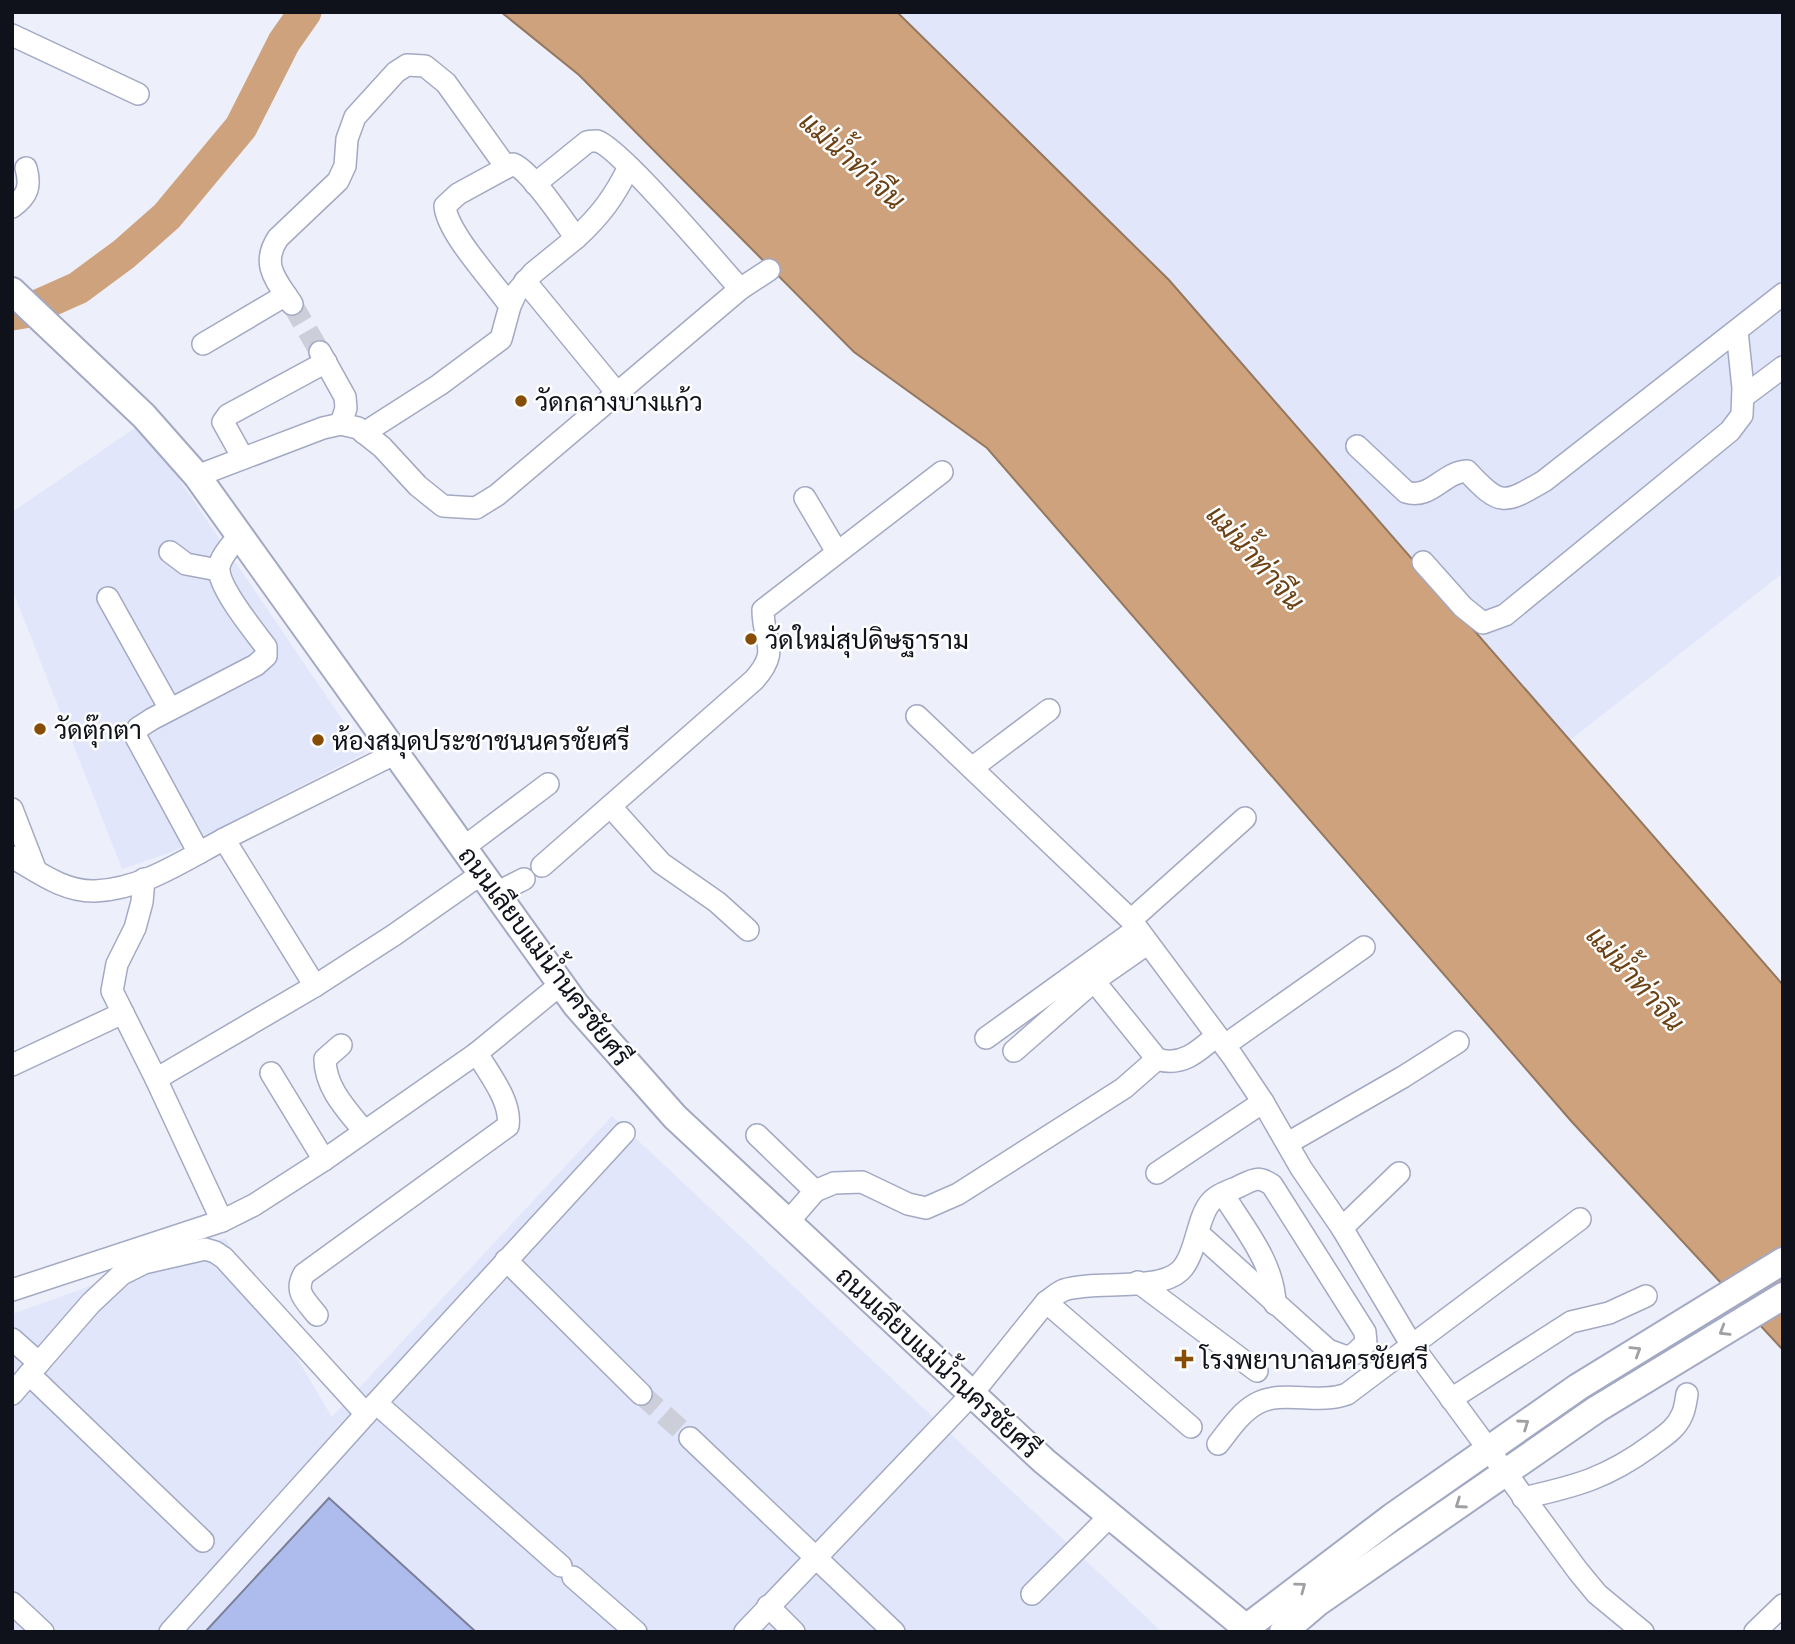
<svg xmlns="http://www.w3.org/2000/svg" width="1795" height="1644" font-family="'PT Sans Narrow',Sarabun,sans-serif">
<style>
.built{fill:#e1e6fb}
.water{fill:#cda27c;stroke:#94775f;stroke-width:2}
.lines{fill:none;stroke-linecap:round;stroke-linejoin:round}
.river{stroke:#cda27c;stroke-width:33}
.building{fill:#aebbed;stroke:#797f97;stroke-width:2}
.minor-tunnel{stroke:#cccfd9;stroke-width:21;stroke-dasharray:21 10;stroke-linecap:butt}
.minor-casing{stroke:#a3a9c3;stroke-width:24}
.major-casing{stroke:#a3a9c3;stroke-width:30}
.minor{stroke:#fff;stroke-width:21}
.major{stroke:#fff;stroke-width:26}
.oneway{stroke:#9fa0a4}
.poi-dot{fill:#874d03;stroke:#fefefe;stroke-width:2.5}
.labels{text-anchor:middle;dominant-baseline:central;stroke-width:5;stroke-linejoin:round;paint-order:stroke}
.poi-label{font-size:26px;fill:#10121b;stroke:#fefefe;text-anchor:start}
.street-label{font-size:26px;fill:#10121b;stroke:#fefefe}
.water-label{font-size:28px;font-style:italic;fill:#6b4114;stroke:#fefefe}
</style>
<rect width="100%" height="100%" fill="#edf0fb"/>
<g class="built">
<path d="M897 12H1783V573L1569 741 1169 280Z"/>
<path d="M135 428 177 476 365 753 172 852 122 869 12 589V512Z"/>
<path d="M612 1116 1162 1632H12V1314L225 1238 332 1417Z"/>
</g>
<path class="water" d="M501 12H897L1169 280 1783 985V1350L1572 1122 987 448 854 352 579 75Z"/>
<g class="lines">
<path class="river" d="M12 314 24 312 78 288 124 254 167 216 241 127 284 42 305 12"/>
</g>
<path class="building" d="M329 1498 476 1632H205Z"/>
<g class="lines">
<g class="minor-tunnel">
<path d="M292 304 320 352"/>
<path d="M641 1394 690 1438"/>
</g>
<defs>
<g id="minor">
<path d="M12 35 138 94"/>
<path d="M535 184 587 142C589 141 595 141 597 141 618 146 719 265 740 289"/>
<path d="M12 207C28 196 31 186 26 168"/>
<path d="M576 238C601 215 614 197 629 167"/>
<path d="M525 281 617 393"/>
<path d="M292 304C277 281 260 265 278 238L338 181 345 166 347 139 355 117 396 72 407 65 425 66 446 83 506 167"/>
<path d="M203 344 286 295"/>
<path d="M320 352 345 397 346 408 341 424"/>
<path d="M1743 397 1783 367"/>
<path d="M364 433 439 385 501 339 510 306 516 293 533 273 576 238C563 220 531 171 513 164L458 194 445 206C447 233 493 281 510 306"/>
<path d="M1357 446 1406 492C1431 500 1443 472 1467 471 1500 506 1503 505 1544 481L1783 294"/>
<path d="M243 458 223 422 228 415 326 362"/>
<path d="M197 476 323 428 341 424 358 428 382 447 418 486 443 506 476 508 497 495 740 289 769 270"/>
<path d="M805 498 837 552"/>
<path d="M170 552 186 564 218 570"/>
<path d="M1423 562 1463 607 1483 623 1505 615 1730 431 1742 415 1743 388 1737 331"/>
<path d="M108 598 170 709"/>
<path d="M917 716 1131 920 1233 1057 1263 1102 1301 1168 1342 1228 1411 1344 1578 1571 1597 1594 1643 1632"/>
<path d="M972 768 1049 710"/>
<path d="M611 807 661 863 717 902 748 930"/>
<path d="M12 809 36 871"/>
<path d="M224 839 315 986"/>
<path d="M463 848 548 784"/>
<path d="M199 853 136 737 138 728 152 719 256 665 266 656V647C254 631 217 586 219 567 221 555 233 544 240 534"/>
<path d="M12 857C38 872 64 892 95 891 144 889 186 859 228 837 284 809 340 781 396 753"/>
<path d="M542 866 754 680C781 650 763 643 763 610L942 472"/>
<path d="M144 879 142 902 135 928 117 964 112 991 156 1079 222 1221"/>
<path d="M494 894 524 879"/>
<path d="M1131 920 1245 818"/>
<path d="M1094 981 1157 1059C1181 1067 1198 1052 1216 1036"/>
<path d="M986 1038 1137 929"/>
<path d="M341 1045 325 1059C325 1088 347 1110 364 1131"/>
<path d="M1225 1045 1364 947"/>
<path d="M1014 1051 1094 981 1147 944"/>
<path d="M12 1065 123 1013"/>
<path d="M271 1073 324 1160"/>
<path d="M156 1079 315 986 394 935 481 874"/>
<path d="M757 1135 815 1191"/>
<path d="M1288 1143 1403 1077 1458 1042"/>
<path d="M1157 1173 1263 1102"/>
<path d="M1223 1194C1244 1228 1274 1263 1275 1304"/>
<path d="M788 1222 815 1191 834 1183 862 1182 908 1204 926 1208 958 1194 1124 1088 1157 1059"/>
<path d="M1342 1228 1399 1173"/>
<path d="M506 1260 641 1394"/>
<path d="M1138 1282 1257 1371"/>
<path d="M12 1290 222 1221 254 1205 324 1160 477 1053 561 984"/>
<path d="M1046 1302 1191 1427"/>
<path d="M317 1315C305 1300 294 1292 304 1274L508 1126C512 1101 488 1073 477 1053"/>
<path d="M12 1339 39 1363"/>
<path d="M29 1374 203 1541"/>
<path d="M12 1394 91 1303 122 1274 144 1263 205 1249 215 1252 224 1258 366 1414"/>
<path d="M1451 1399 1571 1322 1609 1313 1646 1296"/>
<path d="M690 1438 894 1632"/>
<path d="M1218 1444C1229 1430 1240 1413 1256 1404 1281 1389 1318 1405 1347 1394L1580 1219"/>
<path d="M1523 1498C1577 1486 1607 1478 1652 1445 1664 1436 1676 1429 1682 1415 1685 1409 1686 1400 1687 1394"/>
<path d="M561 1566 376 1403 624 1133"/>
<path d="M573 1577 636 1632"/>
<path d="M1032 1594 1110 1516"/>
<path d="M12 1603 43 1632"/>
<path d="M768 1606 794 1632"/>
<path d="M170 1632 375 1404"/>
<path d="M745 1632 972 1394 1046 1302C1052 1298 1057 1293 1064 1290 1095 1280 1157 1292 1180 1271 1196 1256 1197 1218 1210 1203 1216 1195 1229 1191 1238 1187 1253 1180 1257 1175 1272 1185L1365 1332 1366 1343 1354 1354 1347 1357 1328 1350 1199 1234"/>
<path d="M1755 1632 1783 1605"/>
</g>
<g id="major">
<path d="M12 291 144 416 197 476 576 1005 675 1117 1044 1461 1251 1632"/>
<path d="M1246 1628 1392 1517 1578 1387 1783 1261"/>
<path d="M1283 1632 1317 1603 1597 1409 1783 1296"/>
</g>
</defs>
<use href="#minor" class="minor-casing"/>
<use href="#major" class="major-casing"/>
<use href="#minor" class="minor"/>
<use href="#major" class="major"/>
</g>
<defs><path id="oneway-chevron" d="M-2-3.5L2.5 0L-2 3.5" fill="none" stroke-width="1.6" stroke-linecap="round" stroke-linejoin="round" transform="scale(1.75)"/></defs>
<g class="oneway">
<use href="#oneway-chevron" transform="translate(1724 1331) rotate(149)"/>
<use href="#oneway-chevron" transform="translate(1636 1351) rotate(-32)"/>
<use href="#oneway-chevron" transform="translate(1524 1424) rotate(-35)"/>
<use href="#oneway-chevron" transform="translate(1460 1504) rotate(145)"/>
<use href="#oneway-chevron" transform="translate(1301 1587) rotate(-37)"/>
</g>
<g class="poi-dot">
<circle cx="521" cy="401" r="7"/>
<circle cx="751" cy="639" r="7"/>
<circle cx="40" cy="729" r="7"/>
<circle cx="318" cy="740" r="7"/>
<path d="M1180.5 1348.5h7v7h7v7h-7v7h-7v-7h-7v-7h7z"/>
</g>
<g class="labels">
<g class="poi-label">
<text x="535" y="401">วัดกลางบางแก้ว</text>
<text x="765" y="639">วัดใหม่สุปดิษฐาราม</text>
<text x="54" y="729">วัดตุ๊กตา</text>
<text x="332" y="740">ห้องสมุดประชาชนนครชัยศรี</text>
<text x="1200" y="1359">โรงพยาบาลนครชัยศรี</text>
</g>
<g class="street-label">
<text transform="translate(545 956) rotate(53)">ถนนเลียบแม่น้ำนครชัยศรี</text>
<text transform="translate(938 1362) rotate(43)">ถนนเลียบแม่น้ำนครชัยศรี</text>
</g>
<g class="water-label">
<text transform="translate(853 160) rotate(42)">แม่น้ำท่าจีน</text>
<text transform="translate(1256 557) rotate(48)">แม่น้ำท่าจีน</text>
<text transform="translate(1636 978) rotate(48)">แม่น้ำท่าจีน</text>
</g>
</g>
<rect width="1795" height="1644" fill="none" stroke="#10121b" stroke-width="28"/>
</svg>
